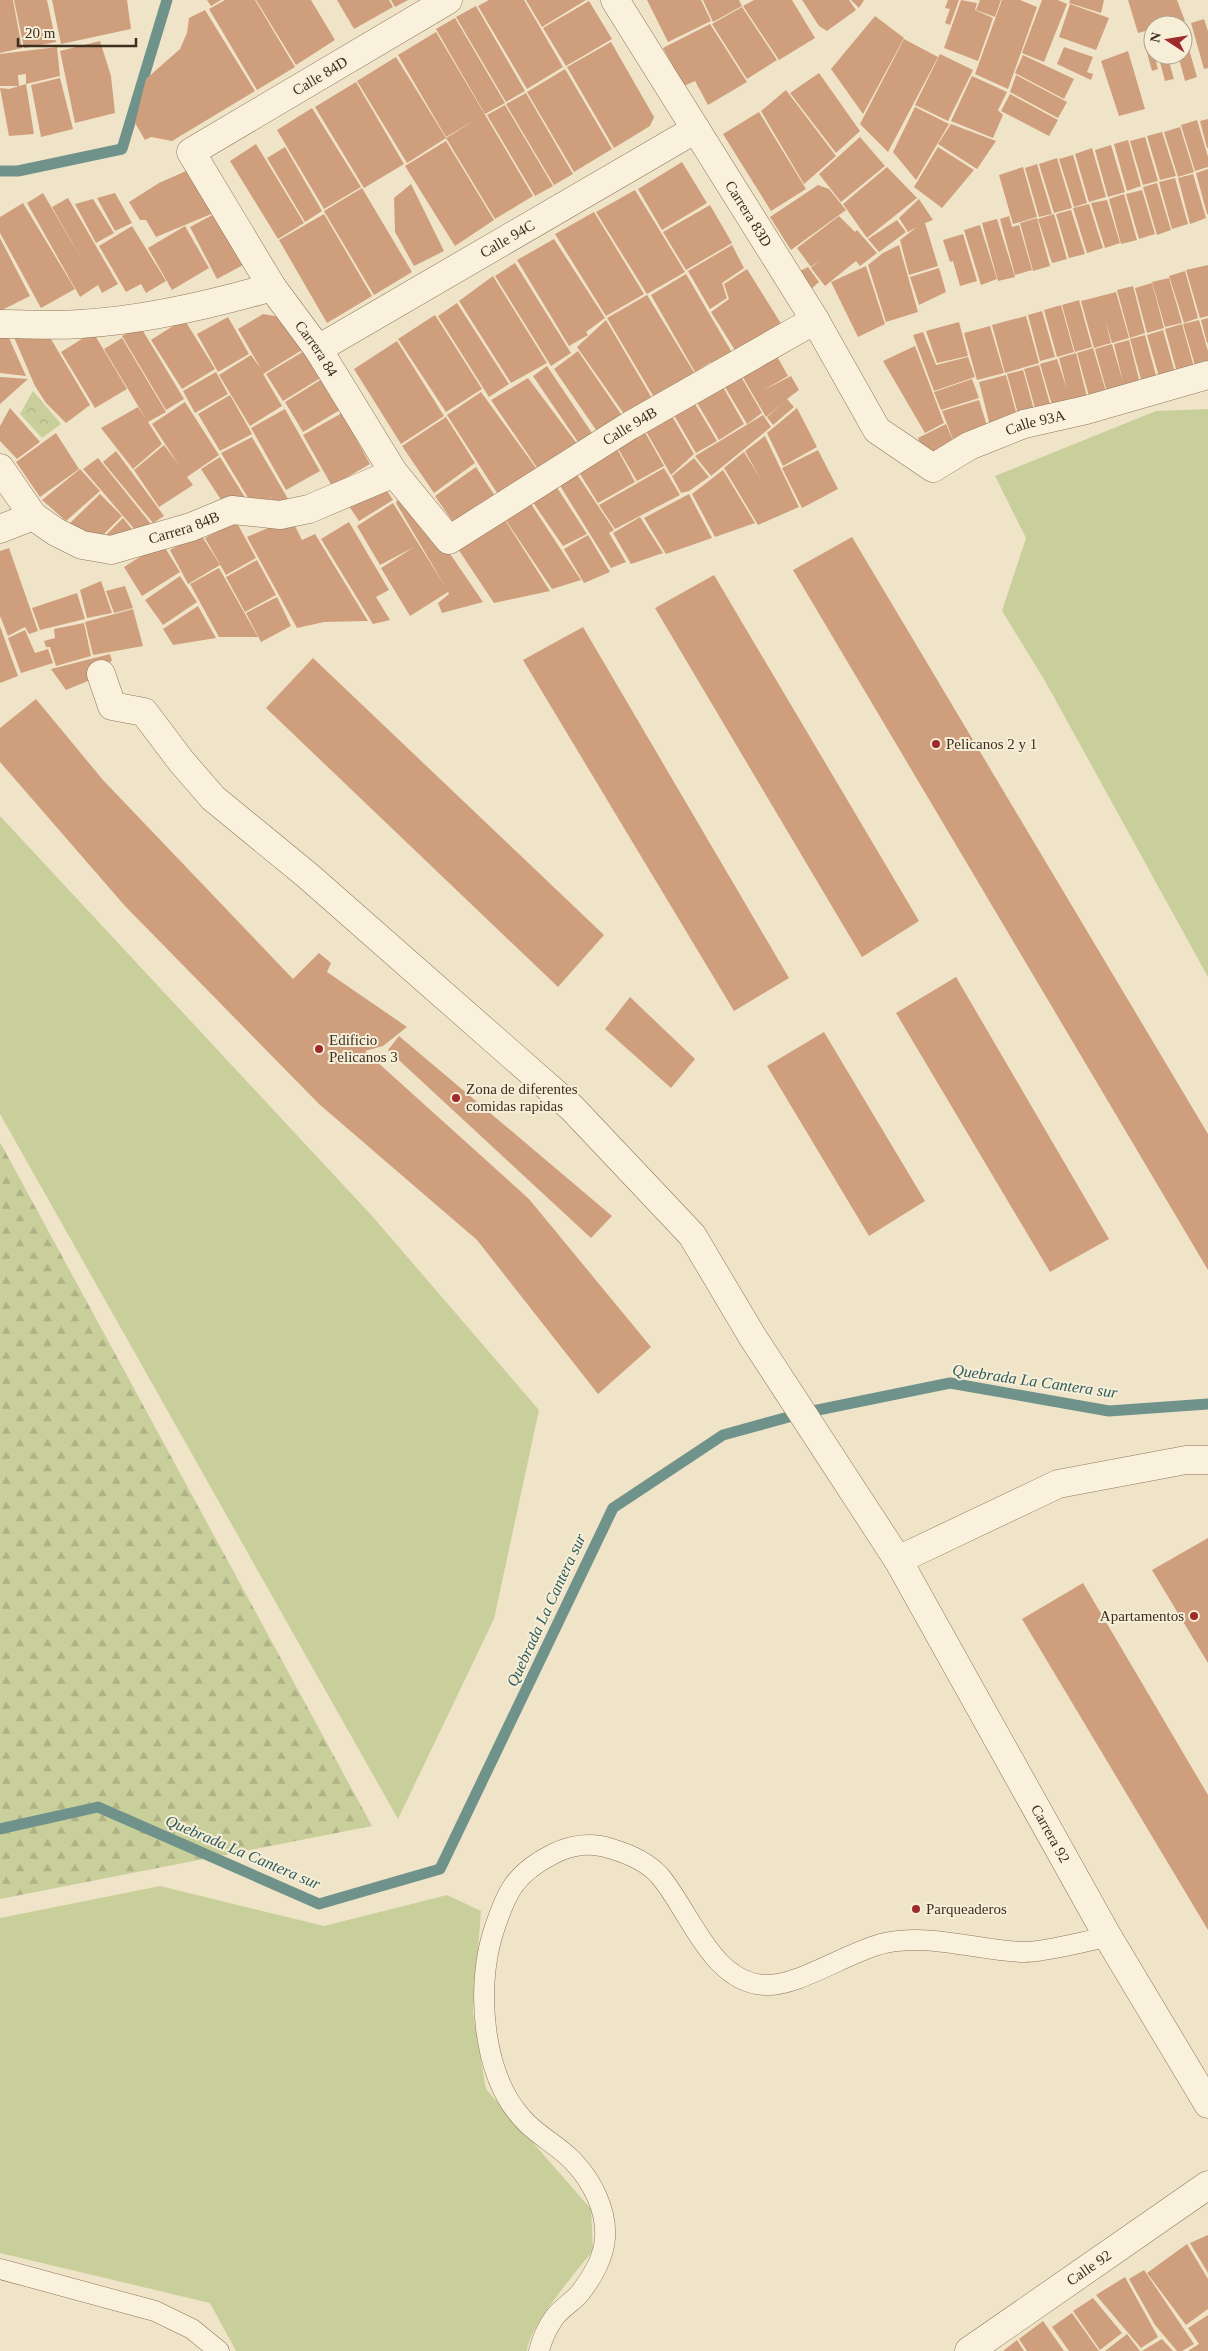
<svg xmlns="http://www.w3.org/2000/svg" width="1208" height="2351" font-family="Georgia,serif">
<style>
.green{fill:#c9cf9b}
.forest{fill:url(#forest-firs)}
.park{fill:url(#park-crowns)}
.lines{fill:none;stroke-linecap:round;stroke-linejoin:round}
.stream{stroke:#6f938a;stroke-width:11}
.building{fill:#cf9f7d}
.lane-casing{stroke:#8d765c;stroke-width:21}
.street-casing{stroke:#8d765c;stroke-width:29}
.lane{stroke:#faf1dc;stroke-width:20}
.street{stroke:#faf1dc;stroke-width:28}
.poi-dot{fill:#9e2a2b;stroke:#f7eed8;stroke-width:2}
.labels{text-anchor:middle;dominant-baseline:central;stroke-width:4;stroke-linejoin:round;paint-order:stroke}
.street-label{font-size:15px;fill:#3d2e20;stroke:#f7eed8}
.poi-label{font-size:15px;fill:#3d2e20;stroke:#f7eed8;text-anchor:start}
.water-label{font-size:16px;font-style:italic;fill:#2f5d5a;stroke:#f7eed8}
</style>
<defs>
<pattern id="forest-firs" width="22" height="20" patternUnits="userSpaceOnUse" patternTransform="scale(1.25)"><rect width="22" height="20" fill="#c9cf9b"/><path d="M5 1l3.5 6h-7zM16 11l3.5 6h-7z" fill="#aeb285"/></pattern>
<pattern id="park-crowns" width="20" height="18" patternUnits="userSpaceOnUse" patternTransform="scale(1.25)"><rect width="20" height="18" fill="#c9cf9b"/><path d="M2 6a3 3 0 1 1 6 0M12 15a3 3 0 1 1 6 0" fill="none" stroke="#aeb285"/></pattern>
</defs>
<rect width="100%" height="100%" fill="#f0e4c8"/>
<g class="green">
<path d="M1208 409V977L1045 681 1002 611 1026 538 995 476 1156 411Z"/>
<path d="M0 816 373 1217 539 1410 494 1619 398 1819 0 1114Z"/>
<path d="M160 1886 324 1926 447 1895 481 1911 473 2013 486 2089 591 2209 593 2250C576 2273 529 2325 527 2351H236L210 2303 0 2253V1918Z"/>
</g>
<path class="forest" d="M0 1143 1 1144 372 1826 0 1899Z"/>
<path class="park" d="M33 391 61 424 42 438 20 414Z"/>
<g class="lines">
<g class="stream">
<path d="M0 171H18L122 149 167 0"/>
<path d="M0 1829 98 1807 319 1904 440 1869 613 1508 723 1435 803 1413 950 1383 1109 1411 1208 1404"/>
</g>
</g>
<g class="building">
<path d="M0 0H13L22 48 0 53Z"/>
<path d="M14 0H47L56 42 24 48Z"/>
<path d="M52 0H127L131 29 61 44Z"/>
<path d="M207 0H221L211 6Z"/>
<path d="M225 0H255L295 67 257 90 209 9Z"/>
<path d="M256 0H311L335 40 296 65Z"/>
<path d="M337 0H389L393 7 354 29Z"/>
<path d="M391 0H408L395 7Z"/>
<path d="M489 0H524L563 67 527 89 478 6Z"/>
<path d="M526 0H586L542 27Z"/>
<path d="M647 0H701L711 21 668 42Z"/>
<path d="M703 0H739L742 6 713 22Z"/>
<path d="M754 0H792L815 38 779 60 743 6Z"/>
<path d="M802 0H849L856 10 827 31 819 26Z"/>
<path d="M851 0H864L859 8Z"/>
<path d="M948 0H959L950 25 945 23 950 9 945 8Z"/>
<path d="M961 0 977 3 975 10 993 18 978 61 944 48Z"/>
<path d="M980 0H1001L995 17 976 10Z"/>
<path d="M1002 0H1020L1037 7 1008 89 975 74Z"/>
<path d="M1042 0H1058L1067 4 1044 62 1022 53Z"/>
<path d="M1070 0H1104L1101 13 1069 3Z"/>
<path d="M1128 0H1177L1185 21 1169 25H1153V29L1138 33Z"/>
<path d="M589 1 612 39 566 66 543 28Z"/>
<path d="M1070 4 1109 18 1096 50 1059 37Z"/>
<path d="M476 6 525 91 506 102 456 17Z"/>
<path d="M742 7 777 60 747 79 712 24Z"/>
<path d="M205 10 255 91 172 141 151 137 145 140 135 123 146 79 180 49 187 33 189 18Z"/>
<path d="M875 16 904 38 863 114 831 69Z"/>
<path d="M455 18 505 103 485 114 436 29Z"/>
<path d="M1204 19 1208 31V68L1204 69 1191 23Z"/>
<path d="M710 24 747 82 708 105 695 81 684 86 663 48Z"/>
<path d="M436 32 533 196 495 219 446 138 477 119 446 137 398 55Z"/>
<path d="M904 39 938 57 888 152 860 124Z"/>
<path d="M1186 39 1197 77 1185 81 1178 55H1183V40Z"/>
<path d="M100 41 111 76 115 113 75 123 60 51Z"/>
<path d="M611 42 654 117 650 126 614 148 567 67Z"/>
<path d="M57 47 60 76 26 84 34 134 9 136 0 88 9 89 26 84V74L18 75 19 86H0V54Z"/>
<path d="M1064 47 1093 57 1087 72 1093 74 1091 80 1057 64Z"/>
<path d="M1152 47 1158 69 1152 71 1146 49Z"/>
<path d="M1128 51 1145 109 1119 116 1101 61Z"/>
<path d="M940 54 973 70 948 121 915 105Z"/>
<path d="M1023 55 1074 79 1064 99 1015 73Z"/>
<path d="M1158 55H1167L1174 79 1165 81Z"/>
<path d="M396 57 446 138 407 163 357 81Z"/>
<path d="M565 69 612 149 574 172 527 92Z"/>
<path d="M819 73 860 131 836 153 790 93Z"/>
<path d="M1016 75 1067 102 1058 118 1010 92Z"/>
<path d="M972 76 1007 92 998 110 1003 115 993 138 951 121Z"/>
<path d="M60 78 73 129 41 137 31 85Z"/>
<path d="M356 82 404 164 364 188 315 107Z"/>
<path d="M786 90 836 156 804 184 761 111Z"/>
<path d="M526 93 573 174 554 185 506 104Z"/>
<path d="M1010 94 1058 120 1049 136 1001 111Z"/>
<path d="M505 105 553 186 535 196 487 115Z"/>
<path d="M915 107 949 124 916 180 893 152Z"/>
<path d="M312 108 361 187 324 209 277 130Z"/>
<path d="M759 112 806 189 771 211 723 134Z"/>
<path d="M1208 119V148H1207L1200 121Z"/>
<path d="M1197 120 1208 157V167L1195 171 1181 125Z"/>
<path d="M951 124 996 141 977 169 938 144Z"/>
<path d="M1180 127 1194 172 1178 177 1164 132Z"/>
<path d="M1162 132 1176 176 1160 180 1147 136Z"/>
<path d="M860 137 885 166 841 202 819 174Z"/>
<path d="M1145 137 1158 181 1143 185 1130 141Z"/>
<path d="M1128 140 1141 186 1127 191 1114 144Z"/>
<path d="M446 141 494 220 455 246 405 166Z"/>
<path d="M256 144 304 223 278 239 230 161Z"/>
<path d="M1111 145 1125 192 1108 197 1095 150Z"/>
<path d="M285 147 322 211 305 222 267 158Z"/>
<path d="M938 147 974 170 942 208 914 187Z"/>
<path d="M1092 148 1106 197 1089 202 1075 154Z"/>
<path d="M1073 155 1087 203 1074 207 1059 159Z"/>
<path d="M1057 158 1072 208 1054 213 1039 164Z"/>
<path d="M682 162 707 203 662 230 638 189Z"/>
<path d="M1037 164 1052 214 1039 217 1025 168Z"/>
<path d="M195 167 221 210 156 237 146 220H140L129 202 159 183Z"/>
<path d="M887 167 917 198 867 238 843 204Z"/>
<path d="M1023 167 1037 217 1013 224 999 175Z"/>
<path d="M1208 169V214H1207L1196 173Z"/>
<path d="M1193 174 1206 218 1190 224 1178 178Z"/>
<path d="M1175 178 1188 224 1172 229 1159 182Z"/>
<path d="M1157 183 1171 230 1157 235 1143 187Z"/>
<path d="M411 184 444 251 414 266 395 232 394 198Z"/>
<path d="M818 185 829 189 846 210 791 250 770 217Z"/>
<path d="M362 188 412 272 374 295 324 211Z"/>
<path d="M635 190 685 272 647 294 596 212Z"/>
<path d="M1142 190 1155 234 1139 239 1126 194Z"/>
<path d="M43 193 84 263 52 207 68 198 118 284 102 293 98 285 80 297 27 203Z"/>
<path d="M115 193 132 223 115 231 97 198Z"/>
<path d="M1124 194 1137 240 1121 244 1109 199Z"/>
<path d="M93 199 114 233 96 243 75 204Z"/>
<path d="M919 199 933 220 925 223 938 266 909 275 900 240 917 227 908 232 899 218Z"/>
<path d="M1107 200 1120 243 1105 248 1091 203Z"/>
<path d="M23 203 75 289 41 308 0 233V217Z"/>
<path d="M1089 204 1103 248 1087 253 1073 208Z"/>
<path d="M710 205 732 243 686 270 663 232Z"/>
<path d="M1071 210 1085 254 1069 258 1056 214Z"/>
<path d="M594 212 644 294 606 316 555 234Z"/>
<path d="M216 213 243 265 217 279 190 227Z"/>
<path d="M324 214 372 296 327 323 279 240Z"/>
<path d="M1054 214 1067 259 1052 263 1038 219Z"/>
<path d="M839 216 855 232 857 230 877 253 860 266 856 261 825 286 811 268 820 260 811 267 797 248Z"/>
<path d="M1009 216 1012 227 1019 225 1032 270 1015 275 1000 219Z"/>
<path d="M1037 218 1050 266 1033 271 1020 223Z"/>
<path d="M997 219 1015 277 998 281 982 223Z"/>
<path d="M897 220 906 232 879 252 868 239Z"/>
<path d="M980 225 997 279 981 285 964 230Z"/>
<path d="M132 226 166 281 146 293 141 284 126 292 99 246Z"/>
<path d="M185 226 209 268 172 290 148 248Z"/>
<path d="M963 234 977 281 960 286 953 261 950 262 943 240Z"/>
<path d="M0 238 30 296 0 311Z"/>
<path d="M554 239 605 318 586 332 588 335 569 346 517 260Z"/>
<path d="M732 245 744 268 722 283 727 298 710 309 688 271Z"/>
<path d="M899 245 918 312 886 322 868 265 883 253Z"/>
<path d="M515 263 571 353 551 366 495 276Z"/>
<path d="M1208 265V316L1200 318 1186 270Z"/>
<path d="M866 266 885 324 858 337 831 282Z"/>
<path d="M808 267 819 282 810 290 798 272Z"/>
<path d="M939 268 946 292 919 305 910 277Z"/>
<path d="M747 269 785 330 740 358 711 312 729 299 724 284Z"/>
<path d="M1185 271 1198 318 1184 323 1169 276Z"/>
<path d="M686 274 734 356 715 368 711 362 695 372 651 295Z"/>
<path d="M493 276 547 363 511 383 459 301Z"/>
<path d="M1169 278 1182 323 1165 327 1152 282Z"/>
<path d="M1152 283 1164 328 1147 333 1135 288Z"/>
<path d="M1133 286 1145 333 1130 338 1117 290Z"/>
<path d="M1116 292 1129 338 1112 343 1105 319 1111 343 1094 348 1081 301Z"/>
<path d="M647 295 698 379 658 404 607 318Z"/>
<path d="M1079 300 1092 347 1075 352 1062 305Z"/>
<path d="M457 303 509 384 489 397 438 316Z"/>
<path d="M1061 305 1074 352 1057 357 1044 310Z"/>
<path d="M1042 311 1055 357 1040 361 1028 315Z"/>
<path d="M263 314 280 317 302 350 263 374 282 406 250 426 219 375 251 355 261 369 238 329Z"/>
<path d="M435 315 482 389 446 412 398 339Z"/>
<path d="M1026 316 1039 363 1005 373 992 325Z"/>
<path d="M228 317 249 354 218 372 197 334Z"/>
<path d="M1208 318V343H1207L1201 320Z"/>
<path d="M184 319 215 369 182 389 151 340Z"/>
<path d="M606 320 656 405 629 421 577 347Z"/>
<path d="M1199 320 1208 351V366L1196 369 1183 324Z"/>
<path d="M959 322 968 356 937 363 926 331Z"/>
<path d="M1182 324 1195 371 1178 376 1165 329Z"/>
<path d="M140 326 184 399 166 410 122 336Z"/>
<path d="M990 326 1004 373 977 380 964 333Z"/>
<path d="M0 329H5L26 376 0 373Z"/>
<path d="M1163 330 1176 376 1160 380 1147 335Z"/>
<path d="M93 332 127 389 95 408 61 352Z"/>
<path d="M923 332 936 365 968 357 975 377 934 391 913 335Z"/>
<path d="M48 334 90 405 66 423 46 403 35 386 13 335Z"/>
<path d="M1145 335 1157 379 1142 383 1130 339Z"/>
<path d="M122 338 166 412 148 422 162 444 133 469 101 428 138 407 146 419 104 349Z"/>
<path d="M1129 340 1141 387 1108 396 1095 349 1112 344 1123 382 1114 344Z"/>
<path d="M397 341 444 416 401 444 354 369Z"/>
<path d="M915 346 944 423 925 433 883 361Z"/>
<path d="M1093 348 1107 395 1090 400 1077 353Z"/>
<path d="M773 349 788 376 762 391 791 376 799 390 787 399 794 407 773 425 767 417 783 403 766 417 738 369Z"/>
<path d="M306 350 322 377 283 401 266 374Z"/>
<path d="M578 351 625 420 601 437 554 369Z"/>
<path d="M1076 353 1088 401 1055 415 1040 364 1057 359 1067 389 1059 358Z"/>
<path d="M1039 365 1052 411 1037 415 1024 369Z"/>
<path d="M547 366 596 439 582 448 533 376Z"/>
<path d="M736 368 762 413 747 424 719 377Z"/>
<path d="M1023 370 1036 417 1020 421 1007 374Z"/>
<path d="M216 372 228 394 195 413 183 391Z"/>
<path d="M1006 375 1019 423 991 430 979 382Z"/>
<path d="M0 377H2L28 379 0 404Z"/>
<path d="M528 378 581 449 542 475 491 400Z"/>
<path d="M322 379 340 410 303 432 285 402Z"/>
<path d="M972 379 979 398 941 410 934 392Z"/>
<path d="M719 380 744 424 719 440 693 396Z"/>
<path d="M481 392 536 468 499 496 447 415Z"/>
<path d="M230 395 252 434 220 451 198 414Z"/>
<path d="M691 397 717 441 696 453 671 410Z"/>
<path d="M979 400 989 432 954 442 942 411Z"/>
<path d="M185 402 219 455 187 477 193 485 159 507 134 470 164 445 179 465 152 424Z"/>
<path d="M10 408 40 442 17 459 0 441V426Z"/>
<path d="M797 408 817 447 783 466 767 433Z"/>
<path d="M285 409 320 471 286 490 251 428Z"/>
<path d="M669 411 694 454 671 475 643 426Z"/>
<path d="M342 413 370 464 332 486 303 435Z"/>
<path d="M763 415 771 427 711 476 695 456Z"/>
<path d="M446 417 475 463 434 493 402 446Z"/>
<path d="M946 424 957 450 929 463 918 438Z"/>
<path d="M643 429 664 466 637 481 616 445Z"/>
<path d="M56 433 79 469 40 497 16 462Z"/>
<path d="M765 436 799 507 758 525 724 468 744 452 760 478 745 451Z"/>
<path d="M252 437 291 504 276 506 268 493 275 506H253L221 453Z"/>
<path d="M615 445 635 482 598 503 577 469Z"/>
<path d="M818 450 838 489 802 508 782 468Z"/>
<path d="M116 451 164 516 153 523 103 462Z"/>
<path d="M220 457 251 507 227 509 201 469Z"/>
<path d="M98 458 155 529 142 538 83 469Z"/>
<path d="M694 458 709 477 689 491 681 493 672 476Z"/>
<path d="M476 467 495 496 455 525 435 496Z"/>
<path d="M664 468 680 495 615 529 599 505Z"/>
<path d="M80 469 100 491 66 521 42 500Z"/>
<path d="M723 470 755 523 715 537 692 494Z"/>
<path d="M576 473 614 530 609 533 626 562 611 568 559 484Z"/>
<path d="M554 483 587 534 563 546 532 501Z"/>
<path d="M386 489 393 500 359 521 347 503Z"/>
<path d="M100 494 122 516 100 538 69 524Z"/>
<path d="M689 494 712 538 666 554 644 518Z"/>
<path d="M400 495 427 520 483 602 442 613 438 603 449 594 448 592 410 616 381 568 414 547 380 565 357 526 393 503 446 588 396 503Z"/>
<path d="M529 501 581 580 552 589 505 519Z"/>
<path d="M503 517 550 591 494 603 456 546Z"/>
<path d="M640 517 663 553 631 564 613 533Z"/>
<path d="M123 518 139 538H103Z"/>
<path d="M291 518 302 540 315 534 368 621 324 622 297 628 247 537Z"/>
<path d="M236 521 256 558 226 575 205 538Z"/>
<path d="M349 522 389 590 376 597 390 620 373 624 321 539Z"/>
<path d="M200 533 220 565 188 584 170 550Z"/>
<path d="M588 535 610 572 584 583 564 549Z"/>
<path d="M852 537 1208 1134V1270L793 570Z"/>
<path d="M162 543 180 572 142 596 124 567Z"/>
<path d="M9 548 38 631 29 634 25 627 8 636 0 616V551Z"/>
<path d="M257 560 276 595 245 612 226 577Z"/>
<path d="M219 568 258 637H219L190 584Z"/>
<path d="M714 575 919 921 862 957 655 608Z"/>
<path d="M180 576 197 602 163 625 145 600Z"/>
<path d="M101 581 112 613 87 618 80 590Z"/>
<path d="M125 586 133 608 114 613 106 591Z"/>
<path d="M77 593 85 619 40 630 32 608Z"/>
<path d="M277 597 291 626 261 642 246 613Z"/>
<path d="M198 606 216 638 173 645 163 629Z"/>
<path d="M133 609 143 646 93 655 85 622Z"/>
<path d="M84 623 91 656 56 666 50 647H46L44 641 55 638 54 629Z"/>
<path d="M0 626 18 676 0 683Z"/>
<path d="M583 627 789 978 734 1011 523 660Z"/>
<path d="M25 630 35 653 48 649 53 663 21 673 8 638Z"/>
<path d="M110 654 112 661 92 668 95 678 66 690 51 669Z"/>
<path d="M313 658 604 935 558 987 266 708Z"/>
<path d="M36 699 103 780 293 979 319 953 331 963 327 972 407 1027 383 1046 365 1051 529 1199 651 1347 598 1394 477 1240 319 1104 125 906 0 762V728Z"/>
<path d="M956 977 1109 1239 1050 1272 896 1013Z"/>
<path d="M630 997 695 1059 671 1088 605 1029Z"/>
<path d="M824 1032 925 1201 869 1236 767 1066Z"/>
<path d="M399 1036 612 1216 591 1238 388 1050Z"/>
<path d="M1208 1538V1663L1152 1570Z"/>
<path d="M1083 1583 1208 1795V1930L1022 1619Z"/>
<path d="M1208 2235V2273L1190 2243Z"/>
<path d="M1187 2244 1208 2279V2309L1186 2325 1147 2273Z"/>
<path d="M1144 2270 1194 2344 1182 2351H1177L1155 2325 1129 2279Z"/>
<path d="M1125 2277 1158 2337 1141 2348 1096 2295Z"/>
<path d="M1093 2298 1122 2333 1100 2350 1073 2311Z"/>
<path d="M1072 2313 1099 2351H1069L1052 2327Z"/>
<path d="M1208 2315V2351H1188L1199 2344 1188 2328Z"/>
<path d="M1043 2321 1064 2351H1027L1019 2339Z"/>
<path d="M1127 2334 1140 2351H1105Z"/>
<path d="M1162 2339 1173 2351H1142Z"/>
<path d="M1017 2340 1024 2351H1003Z"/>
</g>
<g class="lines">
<defs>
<g id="lane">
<path d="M0 2269 155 2311 192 2329 219 2351"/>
<path d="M539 2351C542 2339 547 2328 554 2318 561 2308 573 2302 580 2293 592 2278 604 2257 605 2238 607 2210 592 2181 573 2161 558 2145 536 2135 522 2118 482 2074 476 1987 493 1933 506 1892 515 1873 553 1854 573 1844 591 1842 612 1849 629 1854 647 1862 659 1875 689 1909 711 1983 765 1985 798 1987 851 1950 885 1943 933 1933 977 1951 1024 1952 1046 1952 1085 1941 1108 1937"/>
</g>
<g id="street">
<path id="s1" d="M448 0 191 152 272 287 318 349 394 473 449 540 629 426 815 320"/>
<path id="s2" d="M615 0 815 320 877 430 933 468 969 446 1024 424 1086 410 1208 375"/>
<path d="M0 324C27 324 54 326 81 324 145 320 210 305 272 287"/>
<path id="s3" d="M318 349 696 129"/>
<path id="s4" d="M0 468 33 516 56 532 82 545 111 550 191 527 232 510 280 515 309 509 394 473"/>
<path d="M0 529 33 516"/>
<path id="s5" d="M101 674 112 706 144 712 181 761 213 798 307 875 572 1108 692 1235 752 1336 898 1560 1108 1937 1208 2104"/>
<path d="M898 1560 1058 1484 1186 1460H1208"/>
<path id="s6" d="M969 2351 1208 2185"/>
</g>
</defs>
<use href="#lane" class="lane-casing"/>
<use href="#street" class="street-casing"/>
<use href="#lane" class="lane"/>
<use href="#street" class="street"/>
</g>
<g class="poi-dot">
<circle cx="936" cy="744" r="5"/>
<circle cx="319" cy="1049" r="5"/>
<circle cx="456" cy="1098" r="5"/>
<circle cx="1194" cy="1616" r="5"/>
<circle cx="916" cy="1909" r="5"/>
</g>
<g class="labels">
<g class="street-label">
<text transform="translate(320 76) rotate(-31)">Calle 84D</text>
<text stroke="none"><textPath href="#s2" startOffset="252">Carrera 83D</textPath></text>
<text stroke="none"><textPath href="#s3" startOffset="219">Calle 94C</textPath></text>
<text stroke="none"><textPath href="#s1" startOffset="532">Carrera 84</textPath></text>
<text stroke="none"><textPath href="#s2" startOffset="684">Calle 93A</textPath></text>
<text stroke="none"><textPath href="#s1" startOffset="979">Calle 94B</textPath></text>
<text stroke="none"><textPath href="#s4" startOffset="221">Carrera 84B</textPath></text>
<text stroke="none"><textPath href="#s5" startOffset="1524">Carrera 92</textPath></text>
<text stroke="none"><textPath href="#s6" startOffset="146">Calle 92</textPath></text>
</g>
<g class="poi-label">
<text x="946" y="744">Pelicanos 2 y 1</text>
<text x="329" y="1040">Edificio<tspan x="329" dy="17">Pelicanos 3</tspan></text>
<text x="466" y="1089">Zona de diferentes<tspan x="466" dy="17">comidas rapidas</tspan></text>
<text x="1184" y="1616" text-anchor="end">Apartamentos</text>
<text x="926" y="1909">Parqueaderos</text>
</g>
<g class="water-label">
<text transform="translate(1035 1381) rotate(8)">Quebrada La Cantera sur</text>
<text transform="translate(546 1610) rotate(-65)">Quebrada La Cantera sur</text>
<text transform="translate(243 1852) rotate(23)">Quebrada La Cantera sur</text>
</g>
</g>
<g transform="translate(1168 40) rotate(282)"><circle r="24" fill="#f7eed8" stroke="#ada18e"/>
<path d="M0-4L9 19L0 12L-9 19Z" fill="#9e2a2b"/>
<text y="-8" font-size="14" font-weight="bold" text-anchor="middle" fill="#3d2e20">N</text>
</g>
<path d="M18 38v8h118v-8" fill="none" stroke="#3d2e20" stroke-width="2.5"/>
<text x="25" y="38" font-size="15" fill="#3d2e20" stroke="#f7eed8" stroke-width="4" paint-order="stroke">20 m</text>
</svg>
